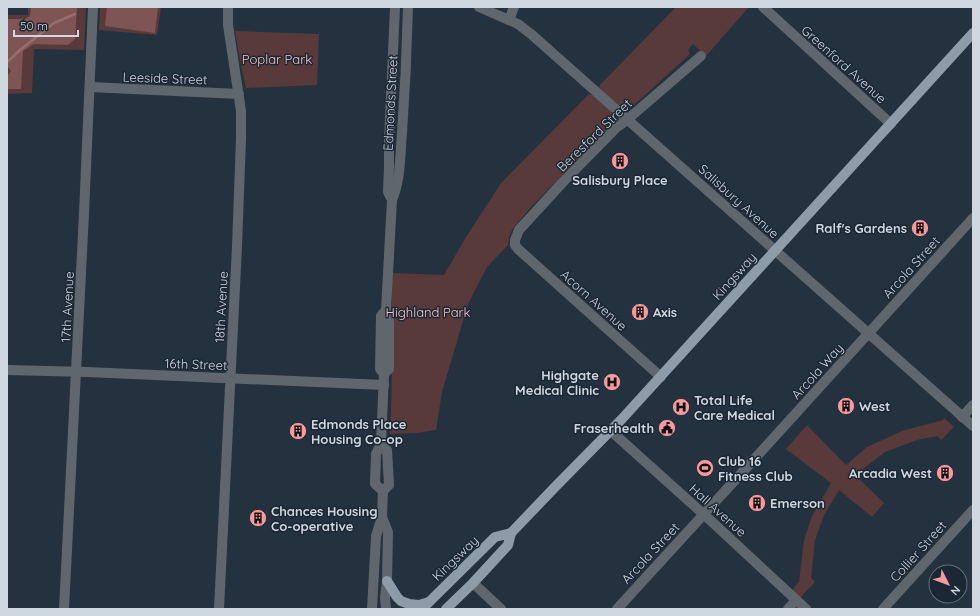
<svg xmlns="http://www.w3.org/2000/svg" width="980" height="616" font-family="Quicksand,sans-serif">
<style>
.green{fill:#593a3b}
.forest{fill:#7e5454}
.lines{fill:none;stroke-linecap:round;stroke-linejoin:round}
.stream{stroke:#996d6d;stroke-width:2.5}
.minor{stroke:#60666d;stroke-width:10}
.major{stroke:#8e9ba9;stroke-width:10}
.labels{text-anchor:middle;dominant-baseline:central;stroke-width:3;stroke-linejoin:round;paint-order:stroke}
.park-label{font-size:13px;fill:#fdc1c1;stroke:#1b2734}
.street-label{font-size:13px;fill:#cfd7e0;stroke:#1b2734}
.poi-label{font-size:13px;font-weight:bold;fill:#cfd7e0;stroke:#1b2734;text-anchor:start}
</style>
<rect width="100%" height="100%" fill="#24313f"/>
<g class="green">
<path d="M28 7H86L84 50 34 49 32 93 7 94V15H28Z"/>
<path d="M100 7H161L157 35 99 30Z"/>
<path d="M676 7H749L706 56 693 44 688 50 690 53 688 56 633 106C629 107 625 107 621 106 615 103 602 92 599 86Z"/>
<path d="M235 31 319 34 317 85 246 88 240 60Z"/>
<path d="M589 94 595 96 611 111 613 115V122L610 127 531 207 512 230 509 237 508 245 487 267 468 304 442 392 436 430 416 433 390 434C393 380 391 327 392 273L444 275 466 237 501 183Z"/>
<path d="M944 418 954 427 941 440 937 436 917 440 885 452 855 475 884 503 872 517 839 490 824 515 815 540 811 578 815 582 799 599 790 592 799 582 804 540 812 516 831 483 786 449 807 425 846 465 867 447 902 431 943 420Z"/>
</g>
<g class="forest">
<path d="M31 7H77L75 39 68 45 34 44 23 51 21 89H7V76L11 71 7 66V19H25L30 16Z"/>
<path d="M107 7H158L155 33 105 26Z"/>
</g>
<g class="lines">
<path class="stream" d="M7 62 20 50 54 23 75 14"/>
<g class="minor">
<path d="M479 7 518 24 531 34 973 426"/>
<path d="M763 7 891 124"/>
<path d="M509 20 514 7"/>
<path d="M90 87 239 94"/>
<path d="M392 200 388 192 389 167V141L395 7"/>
<path d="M7 370 87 372 384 385"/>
<path d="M384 374 380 369 381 316 386 310"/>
<path d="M661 377 518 249 515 245V240L519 230 563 182 616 128 628 119 701 56"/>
<path d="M962 417 973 405"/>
<path d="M611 431 710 520 806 609"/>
<path d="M383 491 375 484 376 454 381 444 384 374 389 369V316L386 310 392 200C401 179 400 155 402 133 405 91 407 49 408 7"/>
<path d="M382 517 388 532 387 581 385 597 386 609"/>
<path d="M473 583 501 609"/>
<path d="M64 609 84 213 93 7"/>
<path d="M219 609 237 246 241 139V111L228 25V7"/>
<path d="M372 609 376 536 382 517 383 491 389 485 387 450 381 444"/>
<path d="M617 609 748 466 973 218"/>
<path d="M788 609 796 600"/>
<path d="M883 609 973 510"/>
</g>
<g class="major">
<path d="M387 581 397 597 401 601 409 604 419 605 429 602"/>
<path d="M422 609 495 537 511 533"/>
<path d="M446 609 473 583 508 545 511 533 556 486 621 420 973 33"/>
</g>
</g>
<defs>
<symbol id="building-disc" viewBox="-11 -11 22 22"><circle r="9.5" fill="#f59b9d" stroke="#1b2734"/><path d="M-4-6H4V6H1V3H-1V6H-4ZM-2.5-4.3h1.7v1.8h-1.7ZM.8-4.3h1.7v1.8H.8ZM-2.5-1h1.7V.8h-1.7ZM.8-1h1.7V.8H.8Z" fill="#111"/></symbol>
<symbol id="hospital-disc" viewBox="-11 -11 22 22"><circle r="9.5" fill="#f59b9d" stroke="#1b2734"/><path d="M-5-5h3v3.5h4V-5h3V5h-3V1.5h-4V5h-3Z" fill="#111"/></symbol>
<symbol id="civic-disc" viewBox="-11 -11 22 22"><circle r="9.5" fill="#f59b9d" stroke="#1b2734"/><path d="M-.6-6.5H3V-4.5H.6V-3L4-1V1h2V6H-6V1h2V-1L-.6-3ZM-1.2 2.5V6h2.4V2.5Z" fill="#111"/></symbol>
<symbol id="stadium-disc" viewBox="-11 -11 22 22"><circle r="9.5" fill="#f59b9d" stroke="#1b2734"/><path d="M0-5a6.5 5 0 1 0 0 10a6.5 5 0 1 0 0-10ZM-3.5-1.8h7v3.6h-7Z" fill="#111"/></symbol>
</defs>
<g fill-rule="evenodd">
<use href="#building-disc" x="610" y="151" width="20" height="20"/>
<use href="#building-disc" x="910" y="218" width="20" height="20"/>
<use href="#building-disc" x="630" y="302" width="20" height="20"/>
<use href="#hospital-disc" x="602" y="372" width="20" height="20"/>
<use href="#building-disc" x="836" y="396" width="20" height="20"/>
<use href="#hospital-disc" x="671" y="397" width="20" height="20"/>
<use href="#civic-disc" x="657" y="418" width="20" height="20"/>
<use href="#building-disc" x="288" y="421" width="20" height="20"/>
<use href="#stadium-disc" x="695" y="458" width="20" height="20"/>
<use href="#building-disc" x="935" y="463" width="20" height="20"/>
<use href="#building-disc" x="747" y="493" width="20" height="20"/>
<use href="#building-disc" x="248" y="508" width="20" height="20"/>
</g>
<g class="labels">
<g class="park-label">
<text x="277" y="59">Poplar Park</text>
<text x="428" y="312">Highland Park</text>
</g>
<g class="street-label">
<text transform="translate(844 64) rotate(42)">Greenford Avenue</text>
<text transform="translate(165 78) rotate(2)">Leeside Street</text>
<text transform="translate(390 103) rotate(-87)">Edmonds Street</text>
<text transform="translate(594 135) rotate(-44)">Beresford Street</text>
<text transform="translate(739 201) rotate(42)">Salisbury Avenue</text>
<text transform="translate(911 267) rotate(-48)">Arcola Street</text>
<text transform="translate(734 276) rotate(-48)">Kingsway</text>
<text transform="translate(594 300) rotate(42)">Acorn Avenue</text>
<text transform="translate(67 307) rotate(-87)">17th Avenue</text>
<text transform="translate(221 307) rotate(-87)">18th Avenue</text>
<text transform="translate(196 364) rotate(2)">16th Street</text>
<text transform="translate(817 371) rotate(-48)">Arcola Way</text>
<text transform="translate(718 510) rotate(42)">Hall Avenue</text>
<text transform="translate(918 551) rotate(-48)">Collier Street</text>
<text transform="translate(650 553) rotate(-47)">Arcola Street</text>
<text transform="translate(455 558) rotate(-44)">Kingsway</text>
</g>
<g class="poi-label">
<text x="620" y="180" text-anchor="middle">Salisbury Place</text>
<text x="907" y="228" text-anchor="end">Ralf's Gardens</text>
<text x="653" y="312">Axis</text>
<text x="599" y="375" text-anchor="end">Highgate<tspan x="599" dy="15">Medical Clinic</tspan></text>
<text x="694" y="400">Total Life<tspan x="694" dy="15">Care Medical</tspan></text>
<text x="859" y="406">West</text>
<text x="311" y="424">Edmonds Place<tspan x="311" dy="15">Housing Co-op</tspan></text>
<text x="654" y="428" text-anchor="end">Fraserhealth</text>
<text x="718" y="461">Club 16<tspan x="718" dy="15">Fitness Club</tspan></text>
<text x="932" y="473" text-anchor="end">Arcadia West</text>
<text x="770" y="503">Emerson</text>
<text x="271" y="511">Chances Housing<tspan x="271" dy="15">Co-operative</tspan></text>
</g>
</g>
<rect width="980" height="616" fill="none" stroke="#cfd7e0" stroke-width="16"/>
<g transform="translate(948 584) rotate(132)"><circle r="19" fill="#1b2734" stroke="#636d79"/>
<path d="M0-3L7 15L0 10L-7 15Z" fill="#f59b9d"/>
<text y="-6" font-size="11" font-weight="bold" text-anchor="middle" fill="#cfd7e0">N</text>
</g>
<path d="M14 30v6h64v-6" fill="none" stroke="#cfd7e0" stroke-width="2"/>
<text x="20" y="30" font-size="12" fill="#cfd7e0" stroke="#1b2734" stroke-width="3" paint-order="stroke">50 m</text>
</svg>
